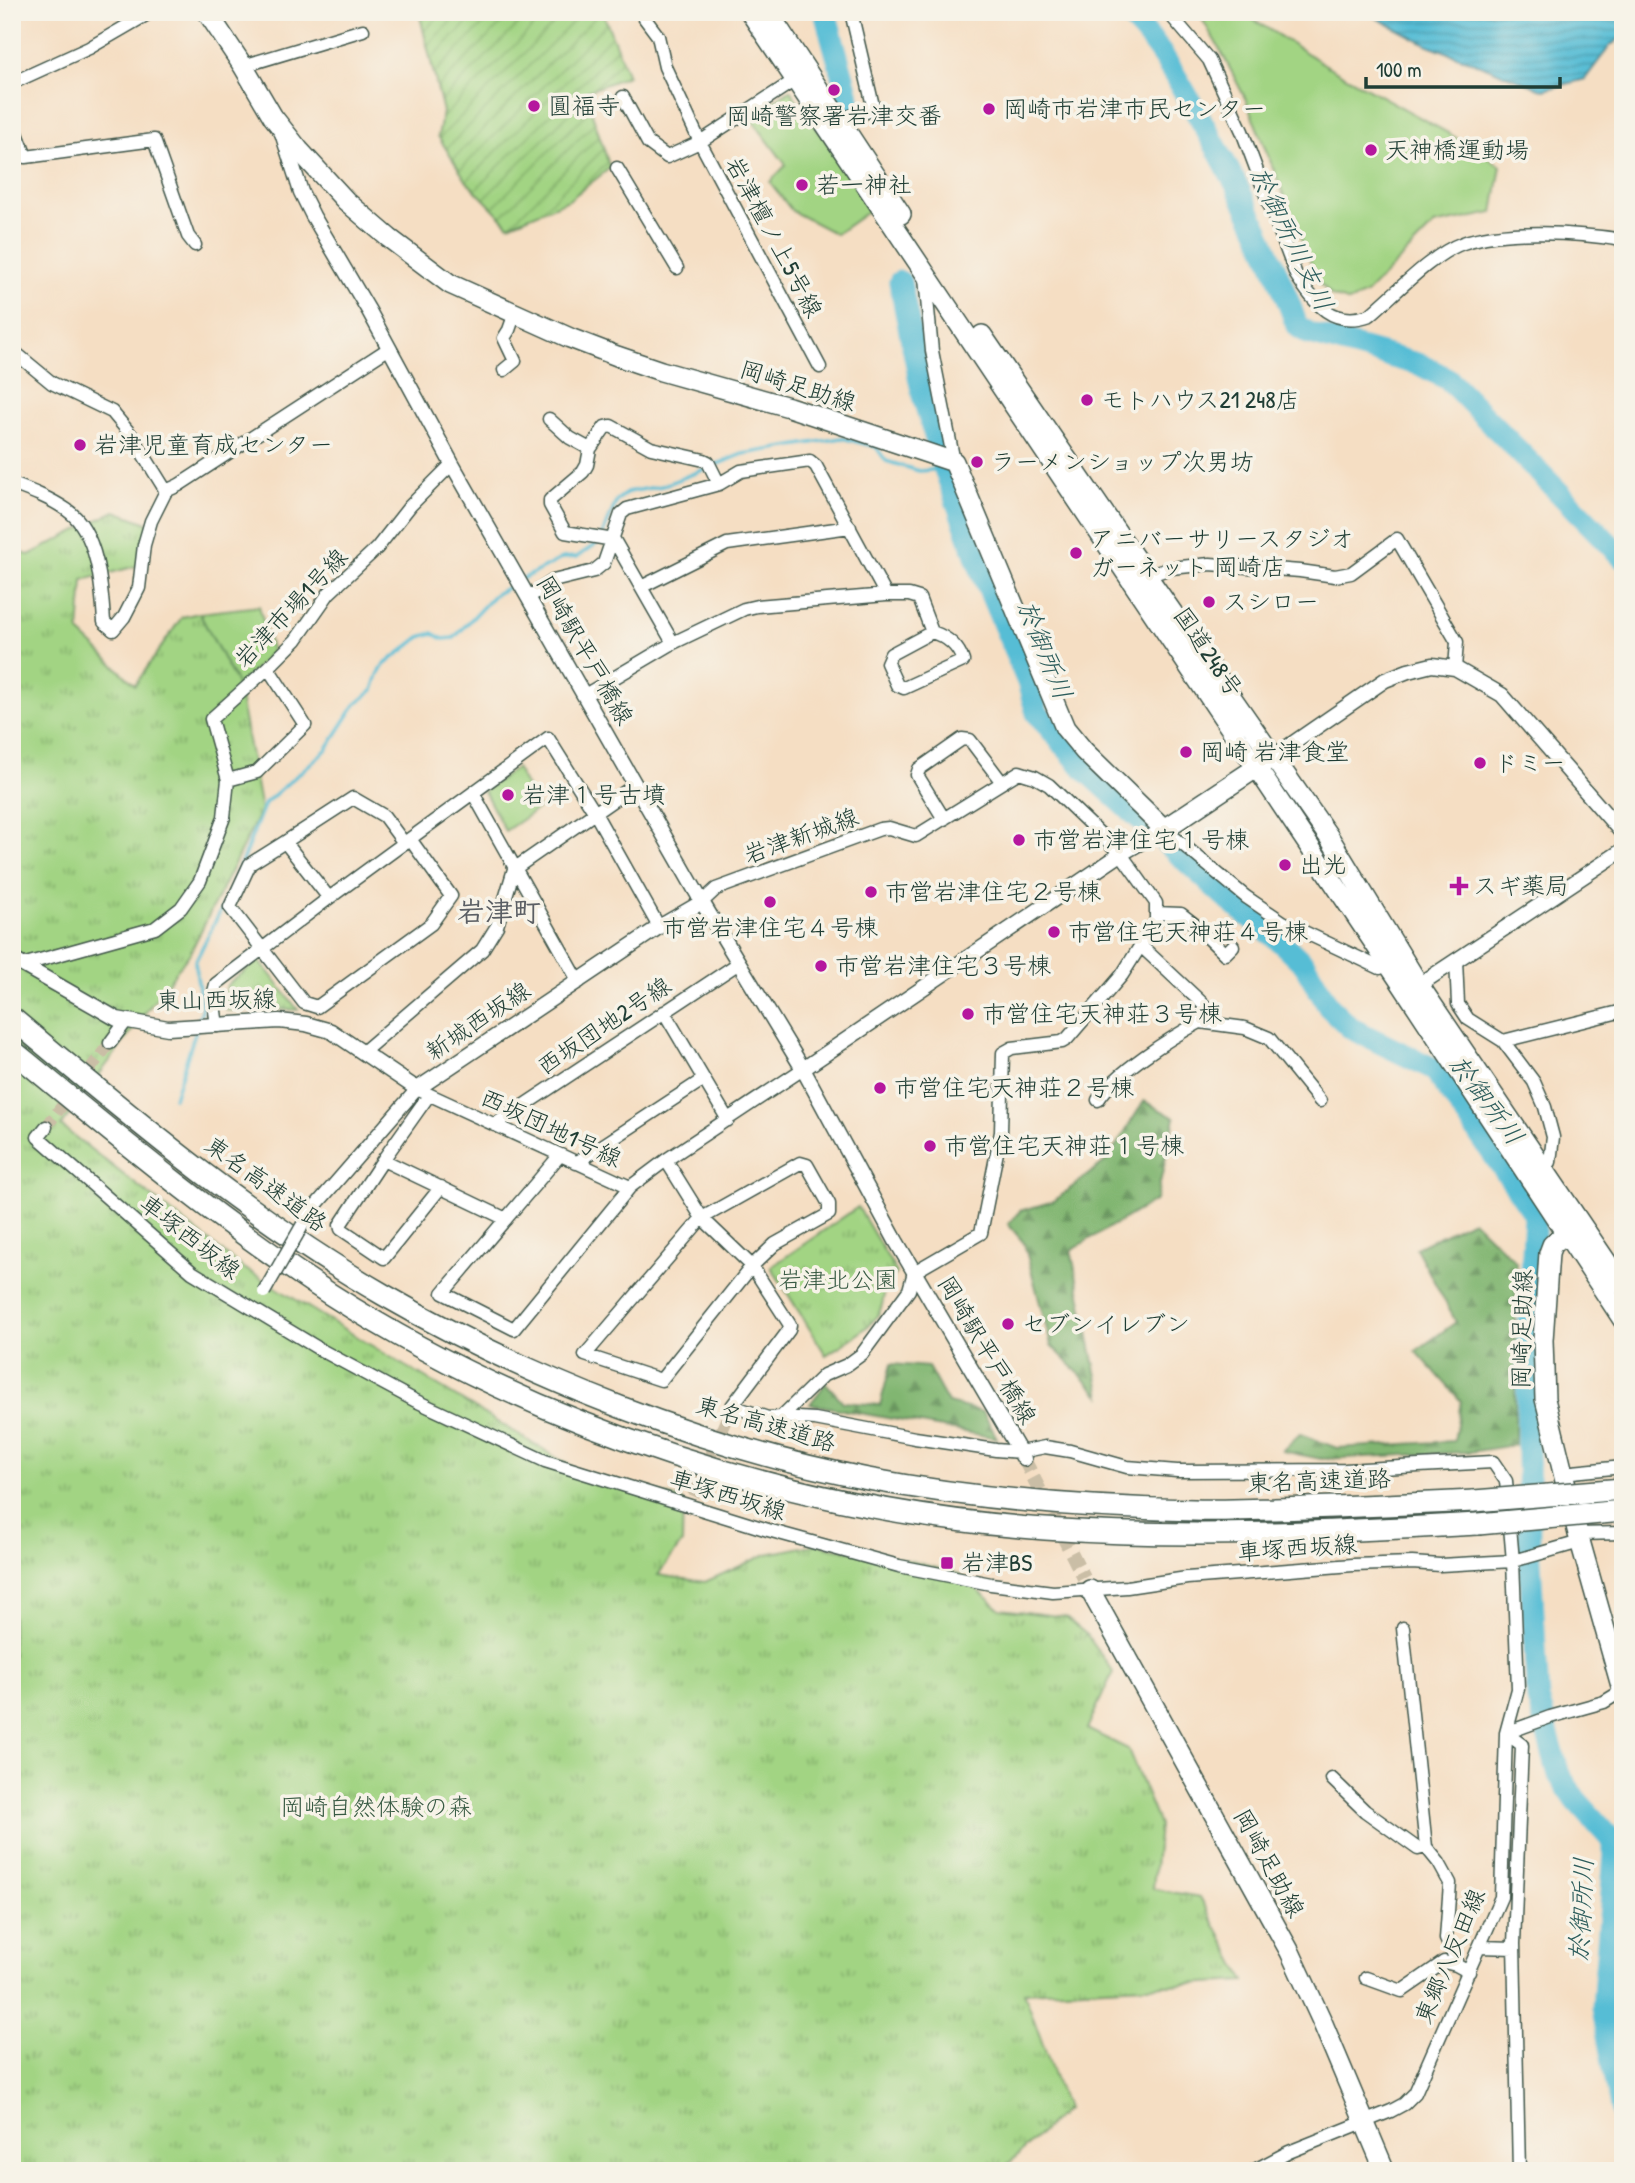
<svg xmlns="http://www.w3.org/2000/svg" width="1635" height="2183" font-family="'Patrick Hand','Klee One',sans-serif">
<defs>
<pattern id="forest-firs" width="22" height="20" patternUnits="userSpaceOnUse" patternTransform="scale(1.75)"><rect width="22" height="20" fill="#81b671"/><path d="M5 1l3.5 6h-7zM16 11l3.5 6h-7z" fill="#69955e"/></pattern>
<pattern id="park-tufts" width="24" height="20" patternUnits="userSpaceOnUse" patternTransform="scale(1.75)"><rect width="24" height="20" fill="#a2d483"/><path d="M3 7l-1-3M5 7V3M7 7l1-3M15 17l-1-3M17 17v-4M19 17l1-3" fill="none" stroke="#83ad6c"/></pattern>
<pattern id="garden-furrows" width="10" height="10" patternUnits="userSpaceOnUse" patternTransform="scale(1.75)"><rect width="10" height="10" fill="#a2d483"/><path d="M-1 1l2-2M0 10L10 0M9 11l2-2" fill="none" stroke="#83ad6c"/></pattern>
<pattern id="water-rules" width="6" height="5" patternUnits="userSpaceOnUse" patternTransform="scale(1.75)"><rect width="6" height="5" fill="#57bdd5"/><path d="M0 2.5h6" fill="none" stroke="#479bae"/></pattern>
</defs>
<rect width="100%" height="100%" fill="#f7f3e8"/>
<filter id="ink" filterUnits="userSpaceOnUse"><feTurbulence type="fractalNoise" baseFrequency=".0143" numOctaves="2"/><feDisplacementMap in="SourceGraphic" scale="14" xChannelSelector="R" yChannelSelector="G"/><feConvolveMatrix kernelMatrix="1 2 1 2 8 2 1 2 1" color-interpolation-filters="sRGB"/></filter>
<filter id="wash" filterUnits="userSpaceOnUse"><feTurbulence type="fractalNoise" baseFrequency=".00686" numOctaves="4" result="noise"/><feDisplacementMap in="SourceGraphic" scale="28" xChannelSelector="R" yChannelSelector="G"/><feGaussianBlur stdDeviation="1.57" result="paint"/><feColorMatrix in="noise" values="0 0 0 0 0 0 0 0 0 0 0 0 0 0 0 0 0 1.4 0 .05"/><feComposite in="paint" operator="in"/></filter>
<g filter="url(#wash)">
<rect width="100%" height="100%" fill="#f5dec3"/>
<path fill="#a2d483" stroke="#60885c" stroke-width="2" d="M1198,12H1241L1334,70L1450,134L1501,166L1493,213L1434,225L1366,294L1349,302L1332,296L1318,281L1245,98L1222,53Z
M790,90L873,208L836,234L792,211L770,182L786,165L750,117Z
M259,606L272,652L238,686L199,613Z
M516,768L539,808L505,831L484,791Z"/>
<path fill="url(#forest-firs)" stroke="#507a52" stroke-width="2" d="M1144,1101L1175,1118L1156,1200L1071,1250L1101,1396L1051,1345L1024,1243L1008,1224L1020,1211L1054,1201L1107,1160Z
M1473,1220L1516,1262L1515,1445L1470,1452L1321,1459L1282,1451L1300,1434L1337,1448L1454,1441L1461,1401L1416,1351L1456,1322L1416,1248Z
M891,1364L928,1367L948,1403L983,1412L997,1438L810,1404L826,1383L843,1402L880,1405Z"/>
<path fill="url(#park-tufts)" stroke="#60885c" stroke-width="2" d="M115,511L150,524L141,565L83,580L79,632L135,685L182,617L199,613L238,686L261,810L190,953L61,1126L242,1267L580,1472L683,1500L682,1543L658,1575L705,1582L767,1554L818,1544L832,1548L892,1556L959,1574L1000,1609L1065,1617L1087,1635L1113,1672L1087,1729L1128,1749L1159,1825L1153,1889L1200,1897L1245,1981L1024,1992L1066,2109L1004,2168L1006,2171H12V550L29,555Z
M259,960L298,1010L268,1009L227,1011L224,997L227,985Z
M858,1207L897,1273C878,1291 888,1295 879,1313C870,1329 841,1345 826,1355L771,1267Z"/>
<path fill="url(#garden-furrows)" stroke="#60885c" stroke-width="2" d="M419,12L603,13L628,76L585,92L610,168L569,200L509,225L467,182L438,136L443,112Z"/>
<path fill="url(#water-rules)" stroke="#3b7d84" stroke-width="2" d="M1365,12H1623V36L1610,46L1585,79L1544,90L1426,44Z"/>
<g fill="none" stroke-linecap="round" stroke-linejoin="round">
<path stroke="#57bdd5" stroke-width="3.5" d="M602,535L617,500L628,492L662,486L743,454L842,438L876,447L886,461L919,471L945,469
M522,579L563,558L577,557L599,542
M198,1022L202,1010L195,962L229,894L265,803L326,750L355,705L373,690L378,675L384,665L420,637L433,633L443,639L454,638L494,595L516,583
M174,1098L196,1030"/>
<path stroke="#57bdd5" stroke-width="23" d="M825,12L850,103
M1124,12C1154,37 1172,70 1191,103C1233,174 1270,248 1297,326L1310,334L1421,365L1448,379L1623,558
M900,282L923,396L945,469L983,575L1028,682L1037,713L1083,767L1230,901L1281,942L1305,965L1329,1007L1352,1029L1434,1069L1535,1214L1528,1357V1444L1529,1545L1538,1699L1559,1775L1576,1800L1611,1839L1615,1853L1603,2008L1623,2118"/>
</g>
</g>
<g filter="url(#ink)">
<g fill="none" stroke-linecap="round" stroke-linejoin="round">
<path stroke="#cabea6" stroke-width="12" stroke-dasharray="12 6" stroke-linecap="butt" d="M46,1127L110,1043
M693,1496L732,1406"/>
<path stroke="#cabea6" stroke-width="14" stroke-dasharray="14 7" stroke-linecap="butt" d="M1024,1459L1084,1578"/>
<g stroke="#3f5549" stroke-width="15">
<path id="minor" d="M640,12L658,36L665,67L700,142L820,367
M1168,12L1209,60L1242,131L1296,275C1315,304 1333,328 1370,315C1396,293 1432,254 1463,243C1505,228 1579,233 1623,240
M243,66L363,30
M12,83L89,48L151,12
M623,97L648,143L667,157L700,142L795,80
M12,120L26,157L154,140L188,236L195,245
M836,126L847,117L874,110L851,12
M617,168L677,268
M925,278L932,351L954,462
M12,350L52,383L112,412L132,436L166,491
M504,370L515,361L504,338L509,330L515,313
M549,419L570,438L590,449
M12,484C31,491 50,498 67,510C98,531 102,588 104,622L113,630L124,617L139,588L144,545L151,521L166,491L179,485L388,349
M614,540L565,532L550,505V500L583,472L587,465L590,449L605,427L611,426L651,448L704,460L708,462L719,484
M614,540L673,643
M1147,576L1171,568L1210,564L1300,571L1335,576L1351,573L1397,539L1457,642L1455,668
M641,587L727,544L850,527
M879,595H909L919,598L932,632C947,637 958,645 963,661L904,688L897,685L887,663L891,654L932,632
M529,597L553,581L594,571L604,563L621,514L627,509L719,484L741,471L810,461L816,466L886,595L757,606L744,609L673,643L585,695
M228,780L257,772L305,725L268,668
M473,793L579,982
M944,819L917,775L919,769L962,739L970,740L1001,781
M1164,829L1246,897L1283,922L1380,968
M285,842L353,798L384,816L404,843
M329,898L285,842L250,864L230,907L304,1003L317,1007L431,924L451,896L410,839
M1156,913L1181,914L1194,924L1225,954L1233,946
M1140,945L1204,1005V1013L1200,1022L1245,1028L1269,1038L1320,1101
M1456,960L1458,1004L1468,1019L1503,1041L1534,1082L1545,1107L1553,1137L1550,1162
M22,965L155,928L181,908L200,881L224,817L228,780L211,719L268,668L296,640L329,593L377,548L410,506L452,464
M664,1012L728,1120
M217,1026L213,996L216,984L329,898L548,738L595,813L659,927
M1503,1041L1623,1011
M110,1043L127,1020
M363,1052L482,950L497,926L514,869L635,785
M429,1095L383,1160L506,1219
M1098,1100C1116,1072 1170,1038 1200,1022
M494,1125L739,963
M46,1127L38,1137L192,1272L321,1350L414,1400L545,1461L768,1530L899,1566L991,1584L1053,1592L1127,1587L1187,1578L1353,1565L1412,1563L1440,1565L1513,1561L1580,1542
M560,1155L443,1293L514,1329L630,1187L666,1160L803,1069
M383,1160L340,1225L341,1229L384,1258L441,1187
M666,1160L702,1218L752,1266L790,1325L789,1330L732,1406L768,1418L781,1417L824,1375L847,1365L862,1354L909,1290L914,1272L981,1233L1001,1132L1003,1053L1012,1048L1062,1042L1067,1039L1122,975L1156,921V903L1121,854L1049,785L1035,777L1019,772L916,836L889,828L880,829L716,889L702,902
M576,1163L704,1079
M800,1163L807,1165L829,1204V1214L775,1244L752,1266L661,1380L585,1355L702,1218Z
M310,1212L417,1089L630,1187
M781,1417L815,1419L915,1438L996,1450L1020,1452L1045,1447L1070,1451L1127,1467L1177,1471L1345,1470L1493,1462L1506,1481L1513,1561L1518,1689L1506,1733L1501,1897L1415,2093L1404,2104L1391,2111L1289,2152L1253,2171
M1562,1473L1623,1467
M1578,1534L1623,1533
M1403,1628L1426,1847L1439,1863L1450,1883L1446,1939L1456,1959V1965L1469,1972
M1506,1733L1522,1745L1514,1944L1519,2171
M1506,1733L1550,1717L1604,1702L1622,1691
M1332,1779L1365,1811L1418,1849L1426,1847
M1480,1947L1514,1948
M1366,1978L1402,1991L1444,1962L1456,1965"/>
</g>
<g stroke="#3f5549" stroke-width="17">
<path id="tertiary" d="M282,133L301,192L313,216L369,311L452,464L702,902L803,1069L896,1241L1024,1459
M1273,757L1385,680L1408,671L1432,665L1455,668L1502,695L1623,834
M12,959L117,1019L168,1028L279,1021L306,1024L331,1031L417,1089L659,927L702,902
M1419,985L1623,850
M803,1069L1121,854L1164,829"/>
</g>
<g stroke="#3f5549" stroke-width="22">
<path id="primary" d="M207,12L243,66L273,117L299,150L346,201L389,238L450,284L570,338L617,356L661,371L789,407L954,462L1065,728L1084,751L1164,829L1271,758
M1577,1223L1552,1245L1549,1253L1543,1340L1545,1399L1578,1534L1623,1693
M1090,1590L1290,1952L1321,2019L1385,2171"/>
</g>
<g stroke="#3f5549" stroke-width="22">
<path id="trunk" d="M750,12L1399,980L1623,1320
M768,12L901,214
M982,335L1147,576L1329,837L1419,985L1623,1286"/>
</g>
<g stroke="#3f5549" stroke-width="24">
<path id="motorway" d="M12,1018C131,1117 250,1218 384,1295C528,1378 705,1448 868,1479C975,1499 1086,1508 1194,1510C1221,1511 1248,1509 1274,1509C1341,1507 1408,1504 1474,1501
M12,1050C115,1135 218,1221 330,1294C539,1428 798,1512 1045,1529C1189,1539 1334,1532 1478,1524"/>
</g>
<use href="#minor" stroke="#fff" stroke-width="12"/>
<use href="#tertiary" stroke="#fff" stroke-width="14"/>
<use href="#primary" stroke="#fff" stroke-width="19"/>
<use href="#trunk" stroke="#fff" stroke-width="19"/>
<use href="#motorway" stroke="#fff" stroke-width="21"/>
<g stroke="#3f5549" stroke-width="15" stroke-linecap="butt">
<path id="minor-bridge" d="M264,1292L310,1212"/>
</g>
<g stroke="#3f5549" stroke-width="24" stroke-linecap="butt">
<path id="motorway-bridge" d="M1474,1501L1623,1489
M1478,1524L1623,1511"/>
</g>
<use href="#minor-bridge" stroke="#fff" stroke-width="12"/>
<use href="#motorway-bridge" stroke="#fff" stroke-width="21"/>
</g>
</g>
<g fill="#b5179e" stroke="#f7f3e8" stroke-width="2.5">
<circle cx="834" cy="90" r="7"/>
<circle cx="534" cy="106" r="7"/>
<circle cx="989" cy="109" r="7"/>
<circle cx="1371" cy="150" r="7"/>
<circle cx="802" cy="185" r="7"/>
<circle cx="1087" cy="400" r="7"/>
<circle cx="80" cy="445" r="7"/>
<circle cx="977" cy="462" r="7"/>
<circle cx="1076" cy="553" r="7"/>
<circle cx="1209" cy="602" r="7"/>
<circle cx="1186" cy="752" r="7"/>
<circle cx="1480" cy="763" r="7"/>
<circle cx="508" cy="795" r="7"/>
<circle cx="1019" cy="840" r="7"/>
<circle cx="1285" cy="865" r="7"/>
<path d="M1455.5 875.5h7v7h7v7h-7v7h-7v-7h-7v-7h7z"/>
<circle cx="871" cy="892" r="7"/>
<circle cx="770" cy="902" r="7"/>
<circle cx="1054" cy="932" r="7"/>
<circle cx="821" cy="966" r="7"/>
<circle cx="968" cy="1014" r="7"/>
<circle cx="880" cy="1088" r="7"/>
<circle cx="930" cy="1146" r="7"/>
<circle cx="1008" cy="1324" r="7"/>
<rect x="940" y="1556" width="14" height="14" rx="3.5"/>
</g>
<g text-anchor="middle" stroke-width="7" stroke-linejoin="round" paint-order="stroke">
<g font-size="24" fill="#1f3d34" stroke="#f7f3e8" text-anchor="start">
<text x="548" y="114">圓福寺</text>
<text x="1003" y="117">岡崎市岩津市民センター</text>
<text x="834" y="124" text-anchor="middle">岡崎警察署岩津交番</text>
<text x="1385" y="158">天神橋運動場</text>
<text x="816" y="193">若一神社</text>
<text x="1101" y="408">モトハウス21 248店</text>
<text x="94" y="453">岩津児童育成センター</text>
<text x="991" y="470">ラーメンショップ次男坊</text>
<text x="1090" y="547">アニバーサリースタジオ<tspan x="1090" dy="28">ガーネット 岡崎店</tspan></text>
<text x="1223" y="610">スシロー</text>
<text x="1200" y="760">岡崎 岩津食堂</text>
<text x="1494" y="771">ドミー</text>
<text x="522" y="803">岩津１号古墳</text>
<text x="1033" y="848">市営岩津住宅１号棟</text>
<text x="1299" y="873">出光</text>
<text x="1473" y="894">スギ薬局</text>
<text x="885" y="900">市営岩津住宅２号棟</text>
<text x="770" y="936" text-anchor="middle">市営岩津住宅４号棟</text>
<text x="1068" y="940">市営住宅天神荘４号棟</text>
<text x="835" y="974">市営岩津住宅３号棟</text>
<text x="982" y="1022">市営住宅天神荘３号棟</text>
<text x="894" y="1096">市営住宅天神荘２号棟</text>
<text x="944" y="1154">市営住宅天神荘１号棟</text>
<text x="1022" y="1332">セブンイレブン</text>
<text x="961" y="1571">岩津BS</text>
</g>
<g font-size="24" fill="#1f3d34" stroke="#f7f3e8">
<text transform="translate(774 237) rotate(62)" y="8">岩津檀ノ上5号線</text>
<text transform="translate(798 386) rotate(17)" y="8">岡崎足助線</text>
<text transform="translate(291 608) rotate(-47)" y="8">岩津市場1号線</text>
<text transform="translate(585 650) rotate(60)" y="8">岡崎駅平戸橋線</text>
<text transform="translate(1208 652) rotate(56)" y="8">国道248号</text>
<text transform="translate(801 836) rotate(-20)" y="8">岩津新城線</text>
<text transform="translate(216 1000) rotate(-1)" y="8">東山西坂線</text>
<text transform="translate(478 1021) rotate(-34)" y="8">新城西坂線</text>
<text transform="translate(604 1026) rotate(-34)" y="8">西坂団地2号線</text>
<text transform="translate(551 1128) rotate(25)" y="8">西坂団地1号線</text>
<text transform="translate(266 1184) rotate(36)" y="8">東名高速道路</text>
<text transform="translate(190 1237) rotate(38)" y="8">車塚西坂線</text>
<text transform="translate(1522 1329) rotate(-89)" y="8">岡崎足助線</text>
<text transform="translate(987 1350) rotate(59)" y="8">岡崎駅平戸橋線</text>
<text transform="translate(766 1424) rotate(16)" y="8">東名高速道路</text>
<text transform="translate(1319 1481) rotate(-2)" y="8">東名高速道路</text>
<text transform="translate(728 1495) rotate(17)" y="8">車塚西坂線</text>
<text transform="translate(1297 1548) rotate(-4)" y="8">車塚西坂線</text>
<text transform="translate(1269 1863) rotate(61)" y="8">岡崎足助線</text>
<text transform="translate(1450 1956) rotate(-67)" y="8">東郷八反田線</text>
</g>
<g font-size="24" fill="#395b44" stroke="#f7f3e8">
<text x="838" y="1288">岩津北公園</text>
<text x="376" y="1815">岡崎自然体験の森</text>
</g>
<g font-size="26" font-style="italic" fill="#2d5d5c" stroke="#f7f3e8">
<text transform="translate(1292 239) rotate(64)" y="9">於御所川支川</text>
<text transform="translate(1045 650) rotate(68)" y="9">於御所川</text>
<text transform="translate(1487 1100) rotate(53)" y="9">於御所川</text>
<text transform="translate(1581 1909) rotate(-87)" y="9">於御所川</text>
</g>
<g font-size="28" font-weight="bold" fill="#5b5f64" stroke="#f7f3e8">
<text x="499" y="921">岩津町</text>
</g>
</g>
<rect width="1635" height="2183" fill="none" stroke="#f7f3e8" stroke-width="42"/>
<path d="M1366 77v10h194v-10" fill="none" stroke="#1f3d34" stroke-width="3.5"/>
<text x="1376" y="77" font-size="21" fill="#1f3d34" stroke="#f7f3e8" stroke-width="5" paint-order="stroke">100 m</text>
</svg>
